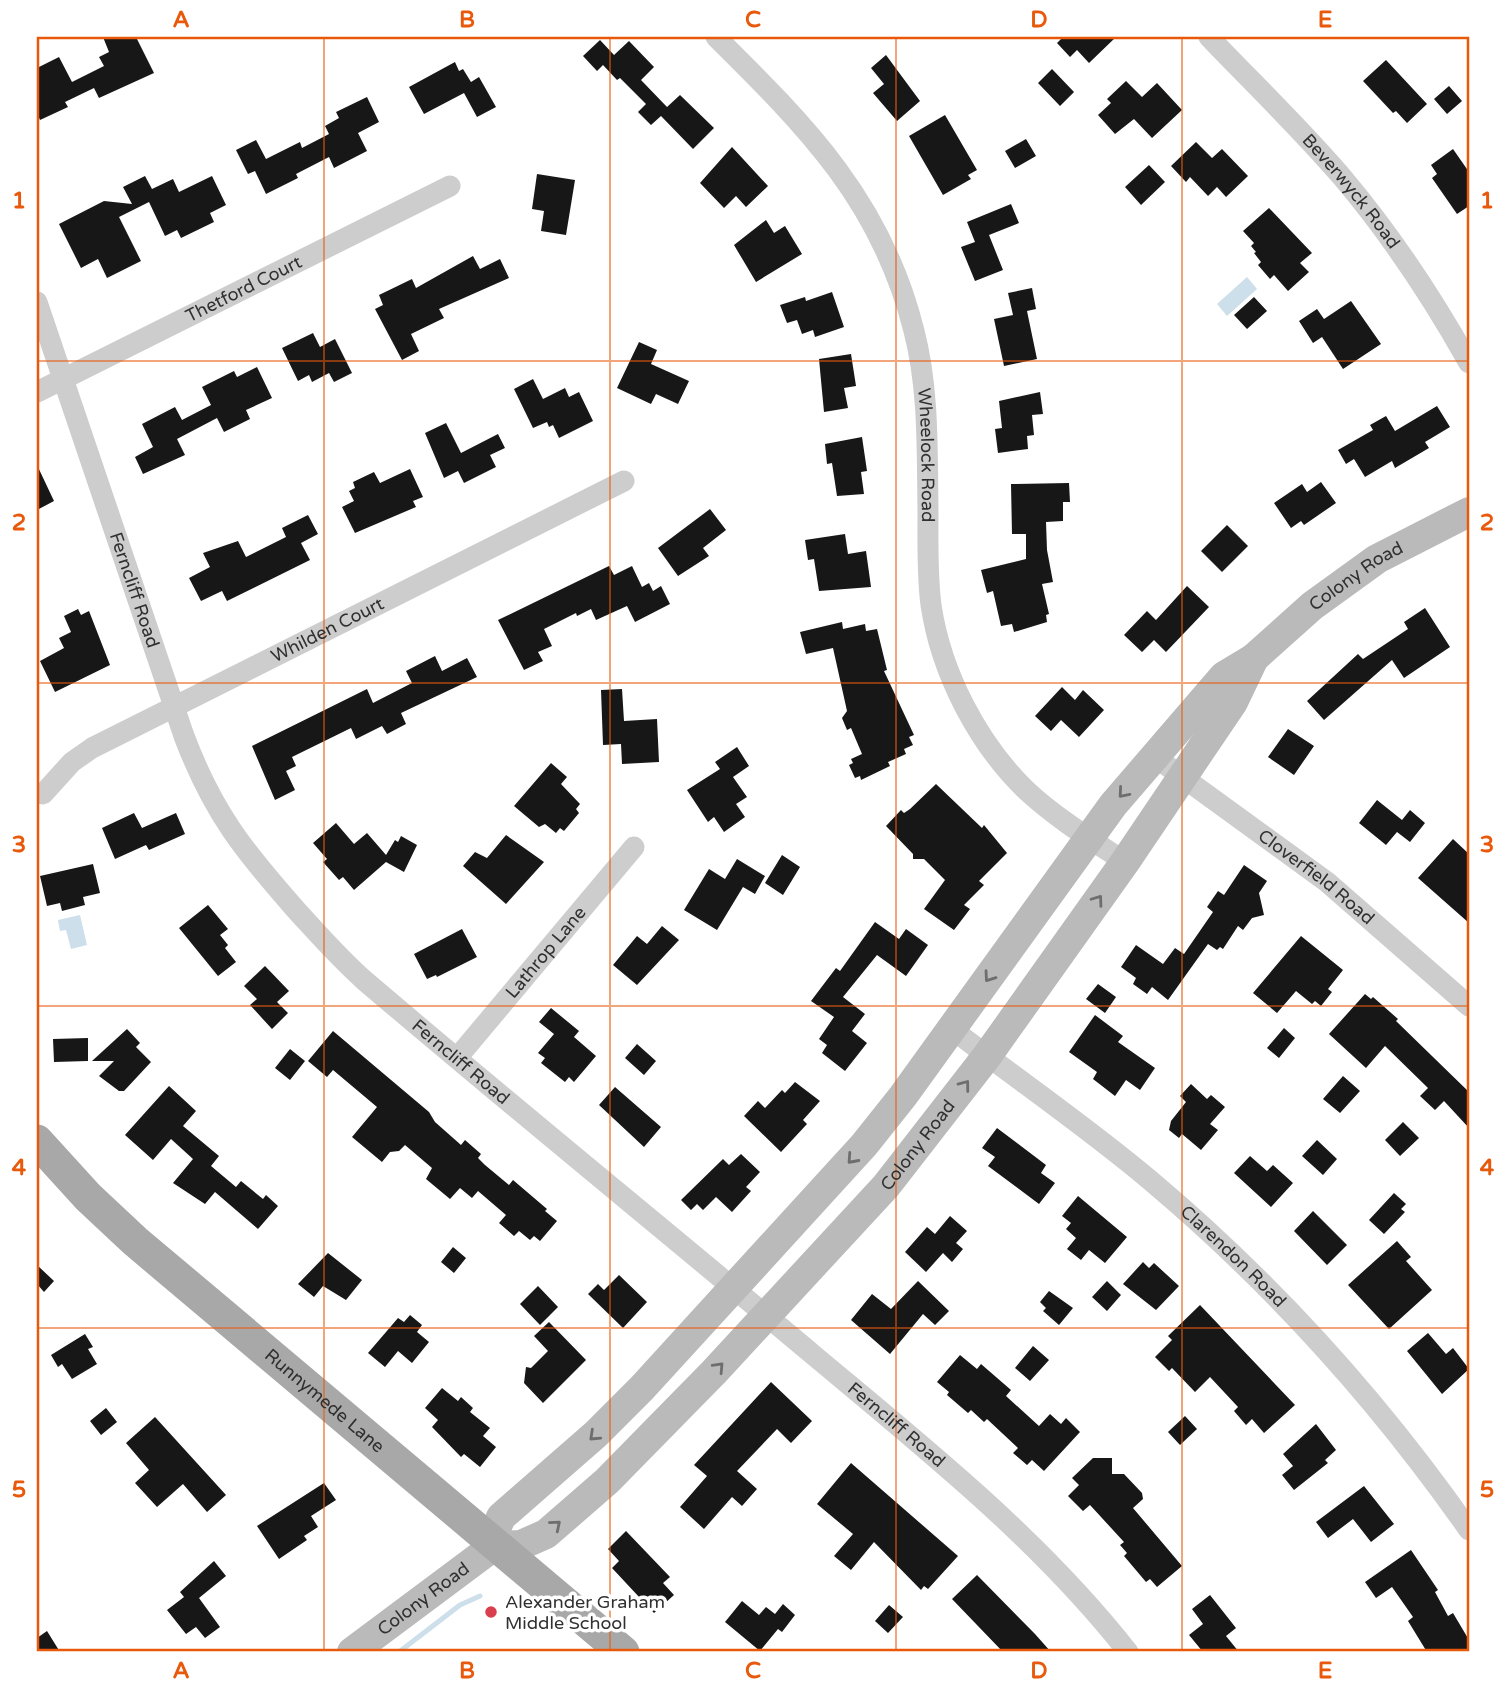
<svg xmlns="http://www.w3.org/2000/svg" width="1506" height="1689" font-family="'Varela Round',sans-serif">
<rect width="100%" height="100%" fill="#fff"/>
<path fill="#ccdfea" d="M1247,277L1257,289L1227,316L1217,304Z
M80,915L87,945L71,949L66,930L60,931L58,920Z"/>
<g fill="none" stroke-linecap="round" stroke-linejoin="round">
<path stroke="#ccdfea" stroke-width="5" d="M399,1652L460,1605L480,1596"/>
</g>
<path fill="#171717" d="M103,37H136L154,73L99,98L94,88L65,102L68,107L40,120L37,113V68L59,57L72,82L104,66L99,57L109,52Z
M1063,37H1116L1089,63L1077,50L1070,57L1057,43Z
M600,40L614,55L629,41L654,67L641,80L667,107L680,95L714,128L693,149L661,116L651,125L638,112L646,104L620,78L617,80L603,65L597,71L583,56Z
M886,55L920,101L897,121L873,93L884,84L871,68Z
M1386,60L1427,104L1407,123L1396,111L1393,113L1363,81Z
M455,62L459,71L463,69L471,82L479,77L496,107L477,117L464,93L424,114L409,87Z
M1052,69L1074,92L1060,106L1038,83Z
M1126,81L1142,97L1157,83L1182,110L1152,138L1134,119L1115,134L1098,115L1111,103L1107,99Z
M1449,86L1462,101L1447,114L1434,99Z
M367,97L379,122L358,133L367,151L334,168L329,157L296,174L298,178L266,194L255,171L248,174L236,150L256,140L266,159L300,142L302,148L329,134L325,126L339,118L336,112Z
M945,115L977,170L968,175L971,179L943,195L909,136Z
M1026,139L1036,156L1015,168L1005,151Z
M1196,142L1212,158L1222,149L1248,176L1226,197L1217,187L1208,196L1190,177L1186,182L1171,166Z
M732,147L768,186L746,207L736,196L724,208L700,183Z
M1453,149L1469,172V206L1457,214L1432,178L1437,174L1431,165Z
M1149,165L1165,182L1141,205L1125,187Z
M537,174L575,180L566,235L541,231L544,211L532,209Z
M145,176L152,189L173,179L179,192L212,176L226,205L210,213L214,222L181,238L177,230L165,236L149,202L119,217L141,261L107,278L98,259L81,268L59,224L104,201L132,204L123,187Z
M1011,204L1019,223L989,235L1003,270L975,281L961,247L975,242L967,222Z
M1269,208L1312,253L1300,263L1309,272L1288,291L1274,275L1270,279L1258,265L1261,262L1254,253L1256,252L1251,246L1254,243L1243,231Z
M766,220L774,233L785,226L802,254L756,282L734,245Z
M473,256L480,269L500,259L509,278L439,309L444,318L411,334L419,351L402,360L375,309L383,305L379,295L412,279L416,288Z
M1032,288L1036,309L1027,311L1037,359L1004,366L994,319L1013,315L1008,293Z
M832,292L844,327L815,337L813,330L802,334L797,320L787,323L780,305L805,297L806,301Z
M1254,297L1267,311L1247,329L1234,315Z
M1351,301L1381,344L1343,369L1322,337L1313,343L1299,321L1317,309L1324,319Z
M313,333L320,347L335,339L352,373L334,382L329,373L312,382L309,375L298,381L282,348Z
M639,342L657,350L651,364L689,381L678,404L656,394L651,404L617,388Z
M851,354L856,386L844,388L848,408L824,412L819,359Z
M257,367L272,398L246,410L250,419L224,432L217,418L177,439L185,455L143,474L135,457L153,447L142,424L175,407L182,420L211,405L202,387L234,371L237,377Z
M533,379L543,399L565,388L569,397L579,392L593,421L559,438L553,425L549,427L547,422L533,428L514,389Z
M1040,392L1043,414L1032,415L1034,435L1027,436L1028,449L998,453L995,429L1002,428L999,401Z
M1437,406L1450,427L1425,442L1429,448L1395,468L1392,461L1365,477L1354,459L1346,464L1338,450L1373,430L1370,425L1386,416L1395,431Z
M446,423L461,453L498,434L505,448L490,455L496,467L464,483L458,471L444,478L425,433Z
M862,437L867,471L861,472L864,494L837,496L832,463L827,464L825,444Z
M37,465L54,501L37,510Z
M410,469L423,497L413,501L416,507L355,533L342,507L354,501L349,491L355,488L353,482L374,472L380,483Z
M1321,482L1336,503L1304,525L1301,521L1291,528L1274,503L1302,484L1307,492Z
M1069,483L1070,502H1063V521L1046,522L1047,550L1053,582L1042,584L1049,614L1046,615L1047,622L1014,632L1012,624L1001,626L993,591L987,593L981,570L1026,559V534H1012L1011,484Z
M710,509L726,530L703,548L709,556L678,576L658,548Z
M308,515L318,534L301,543L310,560L227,601L222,591L201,601L189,578L210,567L203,553L238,541L246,557L286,537L282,528Z
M1227,525L1248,546L1222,572L1201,551Z
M845,534L848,554L866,551L871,587L819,591L814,559L808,560L805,540Z
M609,566L614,575L632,566L642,587L649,583L653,591L661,586L670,604L635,622L627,606L596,620L591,609L577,616L576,613L544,629L552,646L538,652L543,661L524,670L498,620Z
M1187,586L1209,607L1166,652L1154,640L1142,652L1124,635L1147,611L1156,620Z
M1425,608L1450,647L1404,678L1392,660L1324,720L1307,701L1358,654L1363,659L1408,629L1404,622Z
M78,609L81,615L89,611L110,665L55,692L40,661L64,648L59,638L71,632L64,616Z
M842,622L843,629L865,624L866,631L877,629L887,670L884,671L914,735L909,737L913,745L904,749L906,754L888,762L890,766L861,780L860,776L855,778L849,765L853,763L851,759L862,754L851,728L847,730L842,718L847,711L833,648L806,654L800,632Z
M435,656L442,671L467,658L477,677L401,713L406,724L387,734L382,726L356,739L351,728L292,757L296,766L286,771L295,790L275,800L252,746L367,689L373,703L412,683L406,671Z
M1062,687L1075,700L1083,690L1104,710L1079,737L1061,720L1051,731L1035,716Z
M622,689L624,721L657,719L659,762L622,764L621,744L603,745L601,690Z
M1288,729L1314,746L1294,775L1268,757Z
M737,747L749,766L733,777L747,797L736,804L745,817L724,832L714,817L708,822L687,790L720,769L715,762Z
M551,763L567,777L561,784L580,804L576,809L579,813L564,831L560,828L556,833L545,824L539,827L514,806Z
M936,784L982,828L984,825L1007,853L979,881L984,885L964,905L970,909L954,930L924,909L945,880L924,859H913V854L886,826L901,810L904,813L910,809Z
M1377,800L1402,820L1410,810L1425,823L1410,842L1397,832L1386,845L1359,823Z
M134,813L142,828L176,813L185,834L149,850L146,845L115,859L102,828Z
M336,823L354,844L367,833L386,855L395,840L398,842L401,836L417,845L404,872L386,862L354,890L343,877L339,880L323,862L327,859L313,843Z
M506,835L544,862L506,904L463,866L475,852L487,858Z
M1453,839L1469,854V923L1418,878Z
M782,855L800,867L783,895L765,883Z
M737,859L765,876L755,894L743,887L717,930L684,910L709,869L725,879Z
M93,864L100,893L83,897L85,905L62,911L60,903L47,906L40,876Z
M1244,865L1267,881L1259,893L1264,915L1252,918L1243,930L1238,926L1223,949L1220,947L1217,950L1208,944L1168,1000L1152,987L1147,994L1133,984L1136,978L1121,967L1136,945L1163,964L1175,948L1184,954L1213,912L1207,907L1218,891L1224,895Z
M208,905L228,929L220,935L228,945L225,948L236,962L218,976L179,928Z
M875,922L899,939L906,929L928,945L906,976L877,955L843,997L865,1014L852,1031L867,1043L845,1071L822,1053L827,1045L819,1039L834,1017L811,1001L836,968L840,971Z
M662,926L679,940L637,985L613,965L637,936L647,944Z
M462,929L477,957L437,977L436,975L427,979L414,954Z
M1301,936L1343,970L1328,989L1332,992L1321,1006L1315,1001L1312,1004L1296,991L1277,1013L1253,993Z
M265,966L289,991L277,1002L288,1013L272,1029L250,1005L257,999L244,986Z
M1098,984L1116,997L1105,1013L1086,999Z
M1365,994L1371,999L1373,997L1398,1019L1396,1021L1469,1092V1128L1444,1101L1435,1110L1420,1096L1428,1088L1385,1046L1366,1068L1329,1034Z
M551,1008L579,1031L574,1037L596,1056L574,1082L569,1077L565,1082L541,1063L545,1058L538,1053L554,1034L539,1022Z
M1095,1015L1123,1036L1118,1042L1155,1068L1140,1090L1126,1080L1115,1096L1093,1079L1097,1072L1069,1052Z
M1284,1028L1295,1038L1279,1058L1267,1048Z
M127,1029L140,1043L136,1047L151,1062L124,1091H119L99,1076L114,1061H92Z
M333,1031L429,1112L435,1122L461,1145L465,1140L481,1154L478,1158L485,1165L509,1185L513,1180L547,1209L545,1211L557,1221L540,1241L534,1236L530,1240L519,1231L514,1236L499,1223L506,1215L478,1191L472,1198L460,1188L450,1199L426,1179L432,1168L405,1145L399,1151L390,1152L382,1162L352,1137L377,1107L333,1070L327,1077L308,1061Z
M88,1038V1061L54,1062L53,1039Z
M637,1044L656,1061L644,1075L625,1058Z
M290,1049L305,1061L290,1080L275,1068Z
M1343,1076L1360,1091L1340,1113L1323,1099Z
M795,1082L820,1101L803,1120L807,1124L781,1152L744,1116L758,1101L765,1108L782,1090L785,1093Z
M1191,1084L1207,1099L1211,1095L1225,1107L1210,1124L1218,1130L1201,1150L1182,1134L1179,1138L1169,1130L1171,1121L1186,1102L1180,1096Z
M169,1086L196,1111L183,1126L219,1156L211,1166L236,1187L241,1181L263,1199L266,1195L278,1206L258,1229L215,1192L205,1204L173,1183L193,1159L171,1139L153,1160L125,1135Z
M615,1087L661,1127L644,1147L599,1105Z
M1403,1122L1419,1138L1400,1156L1385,1140Z
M997,1128L1046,1165L1041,1173L1055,1183L1039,1204L988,1166L995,1157L982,1148Z
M1317,1140L1337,1159L1323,1175L1302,1156Z
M741,1154L760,1172L746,1187L751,1191L732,1212L716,1197L703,1210L697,1204L691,1210L681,1200L723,1159L729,1165Z
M1250,1156L1267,1171L1273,1165L1293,1183L1271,1207L1234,1173Z
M1394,1193L1406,1204L1401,1209L1405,1212L1384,1234L1369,1220Z
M1078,1196L1127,1237L1105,1263L1089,1250L1081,1260L1067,1249L1076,1238L1066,1229L1071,1223L1062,1216Z
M1313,1211L1347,1245L1327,1265L1294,1231Z
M950,1216L967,1231L956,1243L963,1249L952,1262L943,1253L926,1272L905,1252L927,1227L935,1234Z
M1397,1241L1411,1257L1406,1261L1432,1290L1389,1329L1348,1285Z
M453,1247L466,1258L454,1273L441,1262Z
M328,1253L362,1280L346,1300L323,1286L314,1297L298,1284Z
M1143,1262L1149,1268L1154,1263L1179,1286L1156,1310L1123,1284Z
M37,1265L54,1281L44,1292L37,1284Z
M619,1275L647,1302L623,1328L588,1294L598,1284L604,1290Z
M918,1281L949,1311L935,1325L923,1314L890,1354L851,1320L872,1294L891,1309Z
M1107,1281L1121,1295L1107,1311L1092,1297Z
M538,1286L558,1307L540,1325L520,1304Z
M1049,1291L1073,1308L1059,1325L1043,1311L1046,1308L1040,1302Z
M1200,1305L1295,1405L1264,1433L1252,1419L1246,1425L1234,1411L1238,1407L1210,1377L1195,1392L1172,1368L1169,1371L1155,1357L1172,1340L1168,1336Z
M410,1315L422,1325L417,1332L429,1342L412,1363L398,1351L385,1367L368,1353L398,1318L404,1322Z
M549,1322L586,1360L543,1403L524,1383L526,1367L531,1368L548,1351L534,1336Z
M1428,1333L1446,1354L1453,1348L1469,1369L1442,1394L1407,1351Z
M85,1334L93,1347L88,1349L97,1364L72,1379L62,1364L58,1367L51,1355Z
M1033,1346L1049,1360L1030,1381L1015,1368Z
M960,1355L977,1369L981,1364L1011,1390L1006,1396L1039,1426L1050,1414L1061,1424L1066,1418L1080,1432L1044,1471L1032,1460L1027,1465L1013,1453L1018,1448L987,1419L984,1422L971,1410L968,1413L947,1395L949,1392L937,1382Z
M771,1382L812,1421L791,1443L777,1429L737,1471L757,1489L742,1506L732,1497L704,1529L680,1507L707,1476L694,1465Z
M442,1388L458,1401L461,1397L473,1408L470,1412L490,1428L483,1436L496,1447L480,1467L464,1454L461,1457L432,1427L438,1420L425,1408Z
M106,1408L117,1422L101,1435L90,1421Z
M1185,1416L1197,1429L1180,1445L1168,1432Z
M155,1417L226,1495L207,1512L183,1484L157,1507L135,1483L149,1470L126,1443Z
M1316,1424L1336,1450L1325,1460L1328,1463L1294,1490L1282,1475L1293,1466L1283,1454Z
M1093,1458H1112V1474H1124L1142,1493L1143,1499L1133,1508L1182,1566L1157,1587L1150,1579L1146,1582L1124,1556L1127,1553L1120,1545L1124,1542L1090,1505L1083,1511L1068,1496L1079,1485L1072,1478Z
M851,1463L958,1556L928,1589L924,1586L921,1590L874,1542L851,1570L834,1556L853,1534L817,1504Z
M324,1483L336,1500L311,1516L318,1527L304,1536L307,1540L279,1559L257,1526Z
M1364,1486L1394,1524L1371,1542L1353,1519L1328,1538L1316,1522Z
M626,1531L670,1577L663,1583L674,1595L654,1613L612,1568L619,1561L608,1549Z
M1411,1550L1438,1590L1435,1592L1448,1616L1453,1613L1469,1640V1652H1427L1408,1621L1413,1617L1392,1587L1376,1598L1365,1582Z
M214,1561L226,1576L199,1598L220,1627L205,1638L196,1627L186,1634L167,1610L184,1597L180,1592Z
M977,1575L1035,1634L1051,1652H1003L952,1599Z
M1210,1595L1236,1628L1226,1636L1239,1652H1203L1189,1635L1203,1624L1192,1609Z
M742,1601L759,1615L766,1607L775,1614L783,1604L795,1615L782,1632L778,1629L760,1651L725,1622Z
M889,1605L903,1617L888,1633L875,1621Z
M47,1631L60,1652H37V1638Z"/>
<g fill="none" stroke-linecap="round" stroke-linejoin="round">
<g stroke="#cdcdcd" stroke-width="21">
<path id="s1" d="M716,37C807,127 882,202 914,331C929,389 927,450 928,510C928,542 927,574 931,605C941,673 978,744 1027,791C1056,818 1092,840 1125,862"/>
<path id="s2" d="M1209,37C1253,83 1300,128 1342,177C1391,235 1432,297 1469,363"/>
<path id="s3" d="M37,302L184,736C213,813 244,851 297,911C319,935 340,959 365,981C514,1108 667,1232 817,1358C927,1450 1039,1539 1128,1652"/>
<path id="s4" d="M37,392L450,186"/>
<path id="s5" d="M1155,757L1327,882L1469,1006"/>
<path id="s6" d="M43,794L72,762L92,748L624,481"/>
<path id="s7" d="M952,1029C1018,1080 1087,1127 1151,1181C1272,1283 1378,1400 1469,1530"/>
<path id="s8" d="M457,1058L634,847"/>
</g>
<g stroke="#bababa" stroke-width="30">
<path id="s9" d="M494,1546L493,1536L501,1517L596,1434L642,1388L864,1145L903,1096L1113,805L1224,676L1254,658L1312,606L1377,559L1469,512"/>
<path id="s10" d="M352,1652L494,1546L521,1545L546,1534L607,1481L714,1372L886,1186L987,1056L1125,862L1233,702L1254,658"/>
</g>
<path stroke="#a8a8a8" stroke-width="33" id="s11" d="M37,1141L88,1197L135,1241L623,1652"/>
</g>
<defs><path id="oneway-chevron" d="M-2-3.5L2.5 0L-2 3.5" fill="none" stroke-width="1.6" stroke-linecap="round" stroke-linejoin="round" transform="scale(1.75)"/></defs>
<g stroke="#6e6e6e">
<use href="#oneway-chevron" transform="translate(1123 793) rotate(131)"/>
<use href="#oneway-chevron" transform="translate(1098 900) rotate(-54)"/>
<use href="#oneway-chevron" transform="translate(989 977) rotate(125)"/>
<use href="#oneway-chevron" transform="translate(965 1085) rotate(-53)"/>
<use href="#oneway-chevron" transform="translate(852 1159) rotate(132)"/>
<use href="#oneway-chevron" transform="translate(719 1367) rotate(-47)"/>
<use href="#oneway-chevron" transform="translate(594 1436) rotate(137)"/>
<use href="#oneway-chevron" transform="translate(556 1525) rotate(-40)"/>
</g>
<path fill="none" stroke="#e8590c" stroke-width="2" stroke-opacity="0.55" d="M324,37V1652M610,37V1652M896,37V1652M1182,37V1652M37,361H1469M37,683H1469M37,1006H1469M37,1328H1469"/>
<circle fill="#d93f4e" stroke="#fff" stroke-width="2.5" cx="491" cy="1612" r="7"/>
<g text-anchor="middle" stroke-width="7" stroke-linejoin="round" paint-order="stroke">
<g font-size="18" fill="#303030" stroke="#fff">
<text dy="6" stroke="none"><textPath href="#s2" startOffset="210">Beverwyck Road</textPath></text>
<text dy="6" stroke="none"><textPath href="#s4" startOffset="231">Thetford Court</textPath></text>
<text dy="6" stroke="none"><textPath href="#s1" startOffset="485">Wheelock Road</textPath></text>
<text dy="6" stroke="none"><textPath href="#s9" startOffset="1309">Colony Road</textPath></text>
<text dy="6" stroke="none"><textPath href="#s3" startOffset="304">Ferncliff Road</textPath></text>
<text dy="6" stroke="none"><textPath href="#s6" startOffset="331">Whilden Court</textPath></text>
<text dy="6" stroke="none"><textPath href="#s5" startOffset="201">Cloverfield Road</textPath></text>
<text dy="6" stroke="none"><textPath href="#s8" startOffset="138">Lathrop Lane</textPath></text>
<text dy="6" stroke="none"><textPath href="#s3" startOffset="891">Ferncliff Road</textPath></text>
<text dy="6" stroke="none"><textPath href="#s10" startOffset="770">Colony Road</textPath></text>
<text dy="6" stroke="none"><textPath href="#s7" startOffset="362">Clarendon Road</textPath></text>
<text dy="6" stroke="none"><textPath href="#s11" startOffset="388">Runnymede Lane</textPath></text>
<text dy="6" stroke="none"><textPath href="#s3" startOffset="1458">Ferncliff Road</textPath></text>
<text dy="6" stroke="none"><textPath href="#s10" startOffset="89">Colony Road</textPath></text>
</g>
<g font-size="18" fill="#303030" stroke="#fff" text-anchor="start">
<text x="505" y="1608">Alexander Graham<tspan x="505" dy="21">Middle School</tspan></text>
</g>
</g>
<rect width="1506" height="1689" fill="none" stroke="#ffffff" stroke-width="77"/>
<rect x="38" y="38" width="1430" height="1612" fill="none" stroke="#e8590c" stroke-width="2.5"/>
<g font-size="23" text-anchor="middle" font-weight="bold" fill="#e8590c">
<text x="181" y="27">A</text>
<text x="467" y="27">B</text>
<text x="753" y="27">C</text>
<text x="1039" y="27">D</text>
<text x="1325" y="27">E</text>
<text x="19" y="208">1</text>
<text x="1487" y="208">1</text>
<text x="19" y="530">2</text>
<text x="1487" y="530">2</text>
<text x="19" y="852">3</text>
<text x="1487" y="852">3</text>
<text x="19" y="1175">4</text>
<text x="1487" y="1175">4</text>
<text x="19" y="1497">5</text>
<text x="1487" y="1497">5</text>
<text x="181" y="1678">A</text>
<text x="467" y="1678">B</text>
<text x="753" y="1678">C</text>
<text x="1039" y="1678">D</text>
<text x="1325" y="1678">E</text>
</g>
</svg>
